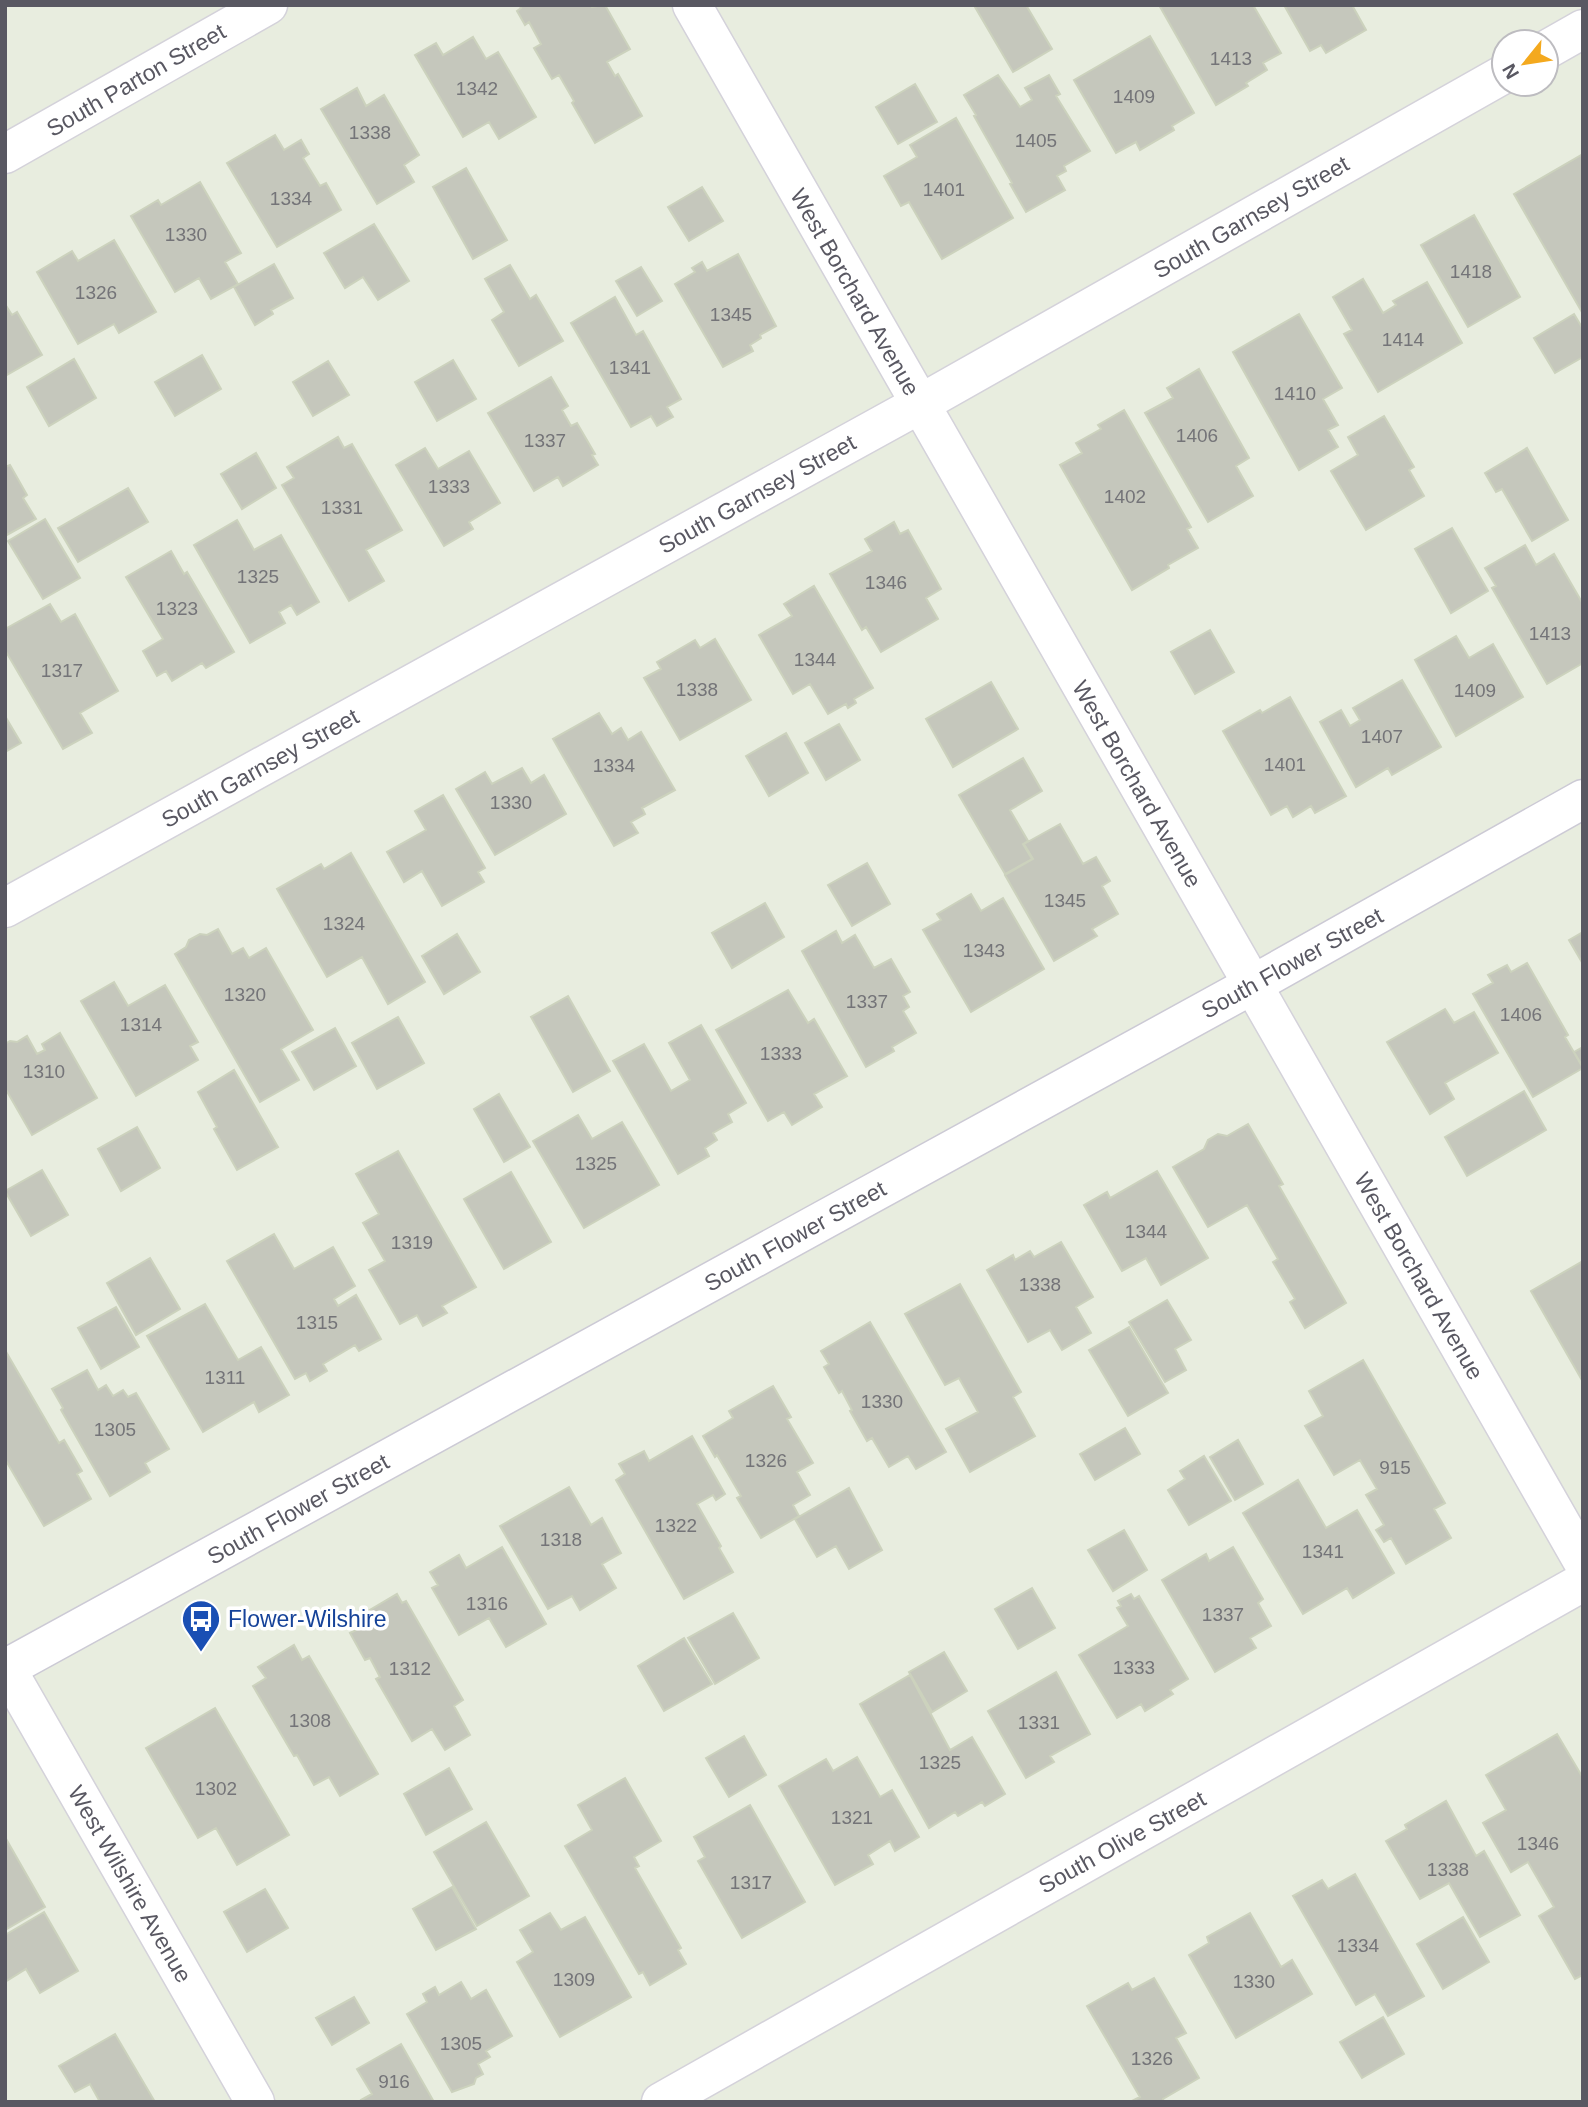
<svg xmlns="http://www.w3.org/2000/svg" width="1588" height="2107" font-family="Arial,sans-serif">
<rect width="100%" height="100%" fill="#e8eddf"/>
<path fill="#c5c7bc" stroke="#ccd2bd" stroke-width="2" d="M519,5H591L592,7L605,5L630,49L607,62L615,76L618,74L642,116L595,143L572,103L574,101L559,75L552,79L534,48L541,44L529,22L525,25L517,11L521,8Z
M978,5H1026L1052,49L1013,72L975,7Z
M1159,5H1253L1281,53L1263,63L1267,70L1246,83L1248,86L1216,105Z
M1284,5H1352L1366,30L1326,53L1321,45L1310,51Z
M1150,36L1194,113L1172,126L1174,130L1140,150L1136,142L1116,153L1074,80Z
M473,37L486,59L498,52L536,117L499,139L489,122L463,137L415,55L436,43L443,55Z
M998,75L1020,107L1032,100L1025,88L1049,75L1060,94L1056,96L1090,151L1064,166L1066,171L1057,176L1065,190L1026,212L1010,184L1012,183L974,116L976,115L964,95Z
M915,84L937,122L898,144L876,107Z
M357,88L366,106L384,95L419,155L404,165L414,182L377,204L321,109Z
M956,118L1013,218L942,259L909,202L901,206L884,176L917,157L910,145Z
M275,135L284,150L301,140L309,154L303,158L320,186L326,183L341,210L277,247L227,163Z
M1583,154V314L1514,194Z
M466,168L507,240L473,259L433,187Z
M200,182L241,253L225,262L238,284L211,299L199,278L175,292L131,216L158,200L161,205Z
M702,187L723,221L689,241L668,207Z
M1474,215L1520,297L1468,327L1421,245Z
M374,224L409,281L378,300L363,277L345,288L324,253Z
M114,240L156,312L119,333L114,324L78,344L37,272L72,251L78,261Z
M738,254L776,326L760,335L761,338L750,345L753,351L723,367L675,284L695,272L692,268L702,262L707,271Z
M274,264L293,298L271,310L273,314L255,325L234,287Z
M510,265L530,299L536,295L563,341L519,366L492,320L504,312L485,279Z
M641,267L662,301L637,316L616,281Z
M1363,279L1383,313L1396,305L1393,301L1427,282L1462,343L1378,392L1344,334L1352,330L1333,297Z
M615,297L636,335L643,331L681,399L667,407L673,417L657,426L651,416L631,427L571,323Z
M5,304L12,315L17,312L42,355L5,376Z
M1299,314L1342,388L1323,399L1338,425L1328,430L1338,447L1299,470L1233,352Z
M1574,314L1583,329V357L1555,373L1534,338Z
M202,355L221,389L175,416L155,382Z
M74,359L96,398L49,426L27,387Z
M453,360L476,399L437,421L415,382Z
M328,361L349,395L313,416L293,382Z
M1199,369L1249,458L1236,466L1253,496L1208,522L1145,413L1173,398L1167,388Z
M551,377L568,406L562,410L571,426L577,423L595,454L592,455L598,465L563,486L558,477L534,491L488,413Z
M1124,410L1191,527L1187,529L1198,548L1168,565L1169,568L1132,590L1060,465L1082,453L1076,443L1101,429L1098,425Z
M1384,416L1414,467L1409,470L1424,496L1366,530L1331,471L1358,455L1348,437Z
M338,437L344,448L352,444L402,530L366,550L384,581L349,601L282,485L294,478L287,467Z
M425,448L438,469L469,451L500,503L469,522L473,529L444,546L396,465Z
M1527,448L1568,520L1532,541L1502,489L1496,492L1485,473Z
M256,453L276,488L242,509L221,474Z
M10,465L27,495L23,498L36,519L5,536V467Z
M128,488L148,522L78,562L58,528Z
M45,519L80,578L43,599L8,541Z
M237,520L254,550L281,535L319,602L297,615L291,605L279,612L285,623L250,643L194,545Z
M894,522L900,534L908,530L941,589L926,598L938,619L881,652L866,627L862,630L830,574L872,551L865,539Z
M1452,528L1488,591L1451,613L1415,549Z
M1525,545L1536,565L1554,554L1583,604V663L1547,684L1492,588L1496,586L1485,568Z
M171,551L184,574L187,572L234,652L206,668L202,663L172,681L166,671L157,676L143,651L163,639L126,577Z
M814,586L873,688L854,699L856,703L848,708L846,704L828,714L810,684L793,694L759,635L792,616L784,604Z
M50,604L61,622L75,614L118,691L80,713L92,733L63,749L5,650V629Z
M1210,630L1234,672L1195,694L1171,652Z
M1456,636L1469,658L1493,644L1523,697L1456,736L1415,660Z
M715,639L751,700L680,740L644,678L661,669L657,662L695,640L700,648Z
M1402,680L1441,747L1392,775L1388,768L1356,787L1320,722L1341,710L1350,726L1360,720L1353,708Z
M991,682L1018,729L953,767L926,719Z
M1290,697L1346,796L1315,813L1311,806L1293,817L1287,806L1271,815L1223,731L1260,710L1262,713Z
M599,713L612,734L621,728L628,740L641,732L675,790L642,808L645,814L631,822L638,833L614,846L553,739Z
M5,716L21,743L5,752Z
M839,724L860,760L826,780L805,743Z
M786,733L808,773L769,796L746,756Z
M1023,758L1042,791L1010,810L1028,841L1023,844L1032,859L1005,874L959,795Z
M522,768L531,783L544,775L566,814L495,855L456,789L485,772L492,784Z
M443,795L485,868L478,872L484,882L442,906L422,871L404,882L387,852L426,830L415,811Z
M1060,824L1083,864L1096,857L1110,881L1102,886L1118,914L1092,929L1097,936L1054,961L1005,875L1033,859L1024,844Z
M351,853L425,982L388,1004L362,957L327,977L277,889L321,864L324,869Z
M867,863L890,904L852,926L828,885Z
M971,894L981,911L1003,898L1044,969L971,1012L923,930L941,920L937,914Z
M765,903L784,937L732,968L712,933Z
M218,929L232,954L243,948L249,958L266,948L313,1030L281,1049L299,1080L260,1102L175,954L186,947L189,940L200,934L207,935Z
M836,931L842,943L855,935L874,968L891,959L910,992L903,996L909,1007L903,1011L916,1033L892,1047L894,1051L866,1067L802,951Z
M1583,932V964L1569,940Z
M457,934L480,972L444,994L422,956Z
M1527,963L1568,1035L1565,1037L1583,1068L1533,1097L1473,994L1493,983L1488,975L1507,965L1511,972Z
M114,982L128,1006L165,985L198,1042L190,1046L198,1060L136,1096L81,1001Z
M788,990L808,1023L814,1019L847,1076L814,1094L822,1107L792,1125L784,1112L768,1121L716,1030Z
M568,996L610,1071L573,1092L531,1017Z
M1445,1009L1454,1023L1474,1012L1498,1053L1445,1083L1454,1099L1430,1114L1387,1042Z
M398,1017L424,1063L377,1089L352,1043Z
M701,1025L746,1103L728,1114L732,1122L713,1133L717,1140L705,1148L709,1156L678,1174L613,1061L644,1044L671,1091L690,1080L669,1043Z
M335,1028L356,1066L314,1090L292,1052Z
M60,1033L97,1098L32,1135L5,1088V1044L10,1041L17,1042L27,1036L37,1054L45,1050L42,1044Z
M1583,1047V1067L1574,1052Z
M234,1070L278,1147L237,1170L214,1129L217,1127L198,1092Z
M1524,1091L1546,1130L1467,1176L1445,1137Z
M499,1094L530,1147L504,1162L474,1109Z
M578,1115L592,1139L622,1122L659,1185L584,1228L533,1141Z
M1248,1124L1283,1184L1279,1186L1346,1303L1305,1328L1290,1302L1295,1299L1273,1262L1278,1259L1247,1205L1208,1227L1173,1167L1204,1149L1208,1140L1218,1134L1227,1136Z
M137,1127L160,1168L121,1191L98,1149Z
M398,1151L476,1287L442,1306L447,1313L423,1326L417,1315L400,1324L369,1270L385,1261L363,1223L379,1214L356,1174Z
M42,1170L68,1215L31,1236L5,1191Z
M1157,1171L1208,1258L1161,1285L1146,1258L1122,1271L1084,1205L1107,1192L1110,1198Z
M511,1172L551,1242L504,1269L464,1199Z
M274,1234L294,1269L333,1247L355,1286L334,1299L338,1306L356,1295L381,1339L359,1351L355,1345L323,1364L327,1371L310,1381L306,1373L295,1379L227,1261Z
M1061,1242L1093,1297L1076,1307L1091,1333L1062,1350L1050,1330L1028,1342L987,1270L1013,1255L1015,1260L1030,1251L1034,1257Z
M150,1258L180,1309L136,1335L107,1283Z
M1583,1261V1382L1531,1291Z
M960,1284L1021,1392L1013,1397L1035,1436L970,1472L946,1429L978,1412L959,1378L945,1385L905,1314Z
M1167,1300L1191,1340L1175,1349L1186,1370L1165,1382L1129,1322Z
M205,1304L238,1360L261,1347L289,1395L259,1412L254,1402L203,1432L147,1336Z
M116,1307L139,1347L101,1369L78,1328Z
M870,1322L946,1452L916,1469L908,1456L889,1467L872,1438L867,1441L850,1411L852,1410L842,1391L839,1393L824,1367L829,1364L821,1351Z
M1129,1327L1168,1393L1128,1416L1089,1350Z
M5,1350L59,1443L64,1440L82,1471L77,1474L91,1499L44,1526L5,1459Z
M1363,1360L1445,1503L1434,1509L1451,1538L1406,1564L1391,1538L1384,1542L1376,1530L1384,1525L1366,1495L1377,1489L1360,1460L1334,1475L1305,1426L1323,1416L1309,1391Z
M87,1370L98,1390L106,1385L113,1396L123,1390L128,1397L136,1393L169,1449L145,1463L150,1472L110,1496L61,1410L63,1408L52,1389Z
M773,1386L791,1417L787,1419L813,1463L797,1472L810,1495L793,1505L799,1516L761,1538L737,1498L741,1496L717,1455L715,1457L703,1436L733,1418L729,1411Z
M1125,1428L1140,1454L1095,1480L1080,1454Z
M692,1436L725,1494L716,1500L713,1495L697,1504L721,1546L719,1548L733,1572L684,1599L616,1480L625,1474L619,1464L644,1451L649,1461Z
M1238,1440L1263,1484L1235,1500L1210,1457Z
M1204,1456L1231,1501L1189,1525L1168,1490L1185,1479L1180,1471Z
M1298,1480L1326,1528L1357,1510L1394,1573L1353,1598L1347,1588L1303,1614L1243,1513Z
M569,1487L591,1525L602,1518L621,1553L602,1564L616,1588L580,1610L572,1596L548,1609L500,1526Z
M849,1488L882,1550L849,1569L836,1546L817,1557L795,1519Z
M1124,1530L1147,1570L1113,1591L1088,1550Z
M502,1547L546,1624L506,1647L489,1618L459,1635L432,1588L438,1585L430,1572L459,1555L466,1568Z
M1233,1547L1263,1599L1258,1603L1271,1626L1250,1638L1256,1648L1215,1672L1162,1580L1206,1554L1209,1561Z
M1032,1588L1055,1628L1018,1649L995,1609Z
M397,1594L402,1603L406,1601L463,1700L454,1706L470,1735L445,1750L432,1729L412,1741L376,1679L380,1677L370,1658L365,1660L350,1633L356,1630L351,1621Z
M1131,1594L1134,1599L1139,1596L1188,1679L1170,1690L1173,1694L1145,1711L1141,1704L1117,1718L1079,1655L1128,1626L1117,1608L1121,1606L1118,1601Z
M733,1613L759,1658L715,1684L688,1638Z
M684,1638L712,1684L664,1711L638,1666Z
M294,1645L302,1660L309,1656L378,1774L340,1796L329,1777L314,1785L297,1755L294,1756L253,1686L266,1678L258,1667Z
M944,1652L967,1691L932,1712L909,1672Z
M1056,1672L1090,1734L1050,1756L1054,1762L1026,1778L988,1711Z
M910,1675L950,1750L972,1737L1005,1794L985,1806L982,1802L958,1816L955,1812L929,1828L860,1704Z
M215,1708L289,1835L237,1865L216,1828L198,1838L146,1748Z
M1557,1734L1583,1778V1975L1575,1979L1539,1916L1554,1907L1528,1862L1511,1872L1483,1823L1506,1810L1486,1775Z
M744,1736L766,1775L729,1797L706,1758Z
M857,1757L880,1797L892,1790L919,1837L895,1851L890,1841L868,1855L873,1864L835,1885L779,1786L826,1759L833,1771Z
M449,1768L472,1809L426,1835L404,1794Z
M625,1778L661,1841L634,1857L639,1866L635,1868L681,1948L678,1950L686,1964L650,1985L643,1972L639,1974L565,1846L592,1830L578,1805Z
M1446,1801L1476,1856L1484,1851L1520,1915L1480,1937L1449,1883L1420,1899L1386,1841L1407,1829L1405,1825Z
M750,1805L805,1902L742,1938L698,1861L705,1857L694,1837Z
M486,1822L529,1896L477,1926L434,1852Z
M5,1837L45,1907L5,1930Z
M1355,1874L1424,1996L1388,2016L1375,1994L1356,2005L1293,1896L1322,1880L1328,1889Z
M452,1887L476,1929L436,1950L413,1909Z
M265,1889L288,1928L247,1952L224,1912Z
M44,1912L78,1971L40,1993L26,1969L5,1982V1935Z
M550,1913L561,1930L585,1917L631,1997L560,2037L517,1962L533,1952L520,1930Z
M1250,1913L1281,1967L1292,1960L1312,1994L1236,2038L1189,1955L1209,1943L1207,1937Z
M1463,1917L1489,1962L1443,1989L1417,1944Z
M1154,1978L1186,2033L1176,2038L1199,2078L1163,2099L1164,2102H1130L1140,2097L1087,2006L1128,1983L1132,1990Z
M461,1982L471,1999L486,1990L512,2036L486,2051L490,2057L478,2064L483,2074L476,2078L474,2084L452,2092L407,2014L427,2002L423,1994L435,1987L439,1995Z
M354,1997L369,2023L332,2045L316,2018Z
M1383,2017L1404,2054L1362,2078L1340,2042Z
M115,2034L155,2102H100L90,2084L75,2092L59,2066Z
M401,2044L434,2102H362L361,2100L372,2094L357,2069Z"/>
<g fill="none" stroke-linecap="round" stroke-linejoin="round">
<g stroke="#d4d2da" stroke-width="41">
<path id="street" d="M692,5L1583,1562
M1546,50L1583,29
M5,154L268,5
M5,908L920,404L1504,74
M5,1666L255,2102
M661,2102L1583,1582"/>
</g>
<g stroke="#cccad5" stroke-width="41">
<path id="secondary" d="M5,1669L1252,985L1583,799"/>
</g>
<use href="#street" stroke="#fff" stroke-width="38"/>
<use href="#secondary" stroke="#fff" stroke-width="38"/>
</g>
<defs>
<g id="bus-pin" transform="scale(2.0125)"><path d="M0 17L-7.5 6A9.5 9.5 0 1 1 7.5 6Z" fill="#1a4fb4" stroke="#fff"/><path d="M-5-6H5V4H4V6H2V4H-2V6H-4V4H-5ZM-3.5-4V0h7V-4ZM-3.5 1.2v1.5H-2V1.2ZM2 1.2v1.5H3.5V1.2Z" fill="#fff"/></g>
</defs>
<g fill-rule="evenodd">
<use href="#bus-pin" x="201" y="1619"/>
</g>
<g text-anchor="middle" stroke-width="7" stroke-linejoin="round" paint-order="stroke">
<g font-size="19" fill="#747478">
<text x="1231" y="65">1413</text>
<text x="477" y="95">1342</text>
<text x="1134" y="103">1409</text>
<text x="370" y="139">1338</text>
<text x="1036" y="147">1405</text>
<text x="944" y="196">1401</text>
<text x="291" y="205">1334</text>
<text x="186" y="241">1330</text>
<text x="1471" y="278">1418</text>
<text x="96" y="299">1326</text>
<text x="731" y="321">1345</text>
<text x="1403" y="346">1414</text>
<text x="630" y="374">1341</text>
<text x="1295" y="400">1410</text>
<text x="1197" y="442">1406</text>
<text x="545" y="447">1337</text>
<text x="449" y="493">1333</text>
<text x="1125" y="503">1402</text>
<text x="342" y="514">1331</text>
<text x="258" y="583">1325</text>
<text x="886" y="589">1346</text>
<text x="177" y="615">1323</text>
<text x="1550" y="640">1413</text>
<text x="815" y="666">1344</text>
<text x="62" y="677">1317</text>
<text x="697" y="696">1338</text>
<text x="1475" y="697">1409</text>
<text x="1382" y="743">1407</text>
<text x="1285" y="771">1401</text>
<text x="614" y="772">1334</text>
<text x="511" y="809">1330</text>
<text x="1065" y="907">1345</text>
<text x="344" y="930">1324</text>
<text x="984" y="957">1343</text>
<text x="245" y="1001">1320</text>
<text x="867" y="1008">1337</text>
<text x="1521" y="1021">1406</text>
<text x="141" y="1031">1314</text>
<text x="781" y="1060">1333</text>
<text x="44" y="1078">1310</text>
<text x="596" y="1170">1325</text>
<text x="1146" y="1238">1344</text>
<text x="412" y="1249">1319</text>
<text x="1040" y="1291">1338</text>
<text x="317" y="1329">1315</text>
<text x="225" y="1384">1311</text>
<text x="882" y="1408">1330</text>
<text x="115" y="1436">1305</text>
<text x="766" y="1467">1326</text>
<text x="1395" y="1474">915</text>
<text x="676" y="1532">1322</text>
<text x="561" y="1546">1318</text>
<text x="1323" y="1558">1341</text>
<text x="487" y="1610">1316</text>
<text x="1223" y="1621">1337</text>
<text x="1134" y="1674">1333</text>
<text x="410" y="1675">1312</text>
<text x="310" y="1727">1308</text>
<text x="1039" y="1729">1331</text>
<text x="940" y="1769">1325</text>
<text x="216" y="1795">1302</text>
<text x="852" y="1824">1321</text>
<text x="1538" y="1850">1346</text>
<text x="1448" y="1876">1338</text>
<text x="751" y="1889">1317</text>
<text x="1358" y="1952">1334</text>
<text x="574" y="1986">1309</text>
<text x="1254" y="1988">1330</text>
<text x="461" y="2050">1305</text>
<text x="1152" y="2065">1326</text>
<text x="394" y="2088">916</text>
</g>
<g font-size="23" fill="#595862" stroke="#fff">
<text transform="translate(136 80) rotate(-30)" y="8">South Parton Street</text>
<text transform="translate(1251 217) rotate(-30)" y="8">South Garnsey Street</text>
<text transform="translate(855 292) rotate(60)" y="8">West Borchard Avenue</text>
<text transform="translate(757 494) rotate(-29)" y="8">South Garnsey Street</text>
<text transform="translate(260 768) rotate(-29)" y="8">South Garnsey Street</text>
<text transform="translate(1137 784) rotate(60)" y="8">West Borchard Avenue</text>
<text transform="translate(1292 963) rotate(-29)" y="8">South Flower Street</text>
<text transform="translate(795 1236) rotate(-29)" y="8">South Flower Street</text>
<text transform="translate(1419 1276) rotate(60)" y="8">West Borchard Avenue</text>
<text transform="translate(298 1509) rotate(-29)" y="8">South Flower Street</text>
<text transform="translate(1122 1842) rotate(-29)" y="8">South Olive Street</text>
<text transform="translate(130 1884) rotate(60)" y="8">West Wilshire Avenue</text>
</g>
<g font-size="23" fill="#164399" stroke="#fff" text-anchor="start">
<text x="228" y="1627">Flower-Wilshire</text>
</g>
</g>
<rect width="1588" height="2107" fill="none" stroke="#595862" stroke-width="14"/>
<g transform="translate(1525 63) rotate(240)"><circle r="33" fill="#ffffff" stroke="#bdbcc0" stroke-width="2"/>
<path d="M0-5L12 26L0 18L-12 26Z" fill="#f4a91e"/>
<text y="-10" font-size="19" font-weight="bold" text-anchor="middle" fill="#595862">N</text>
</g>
</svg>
